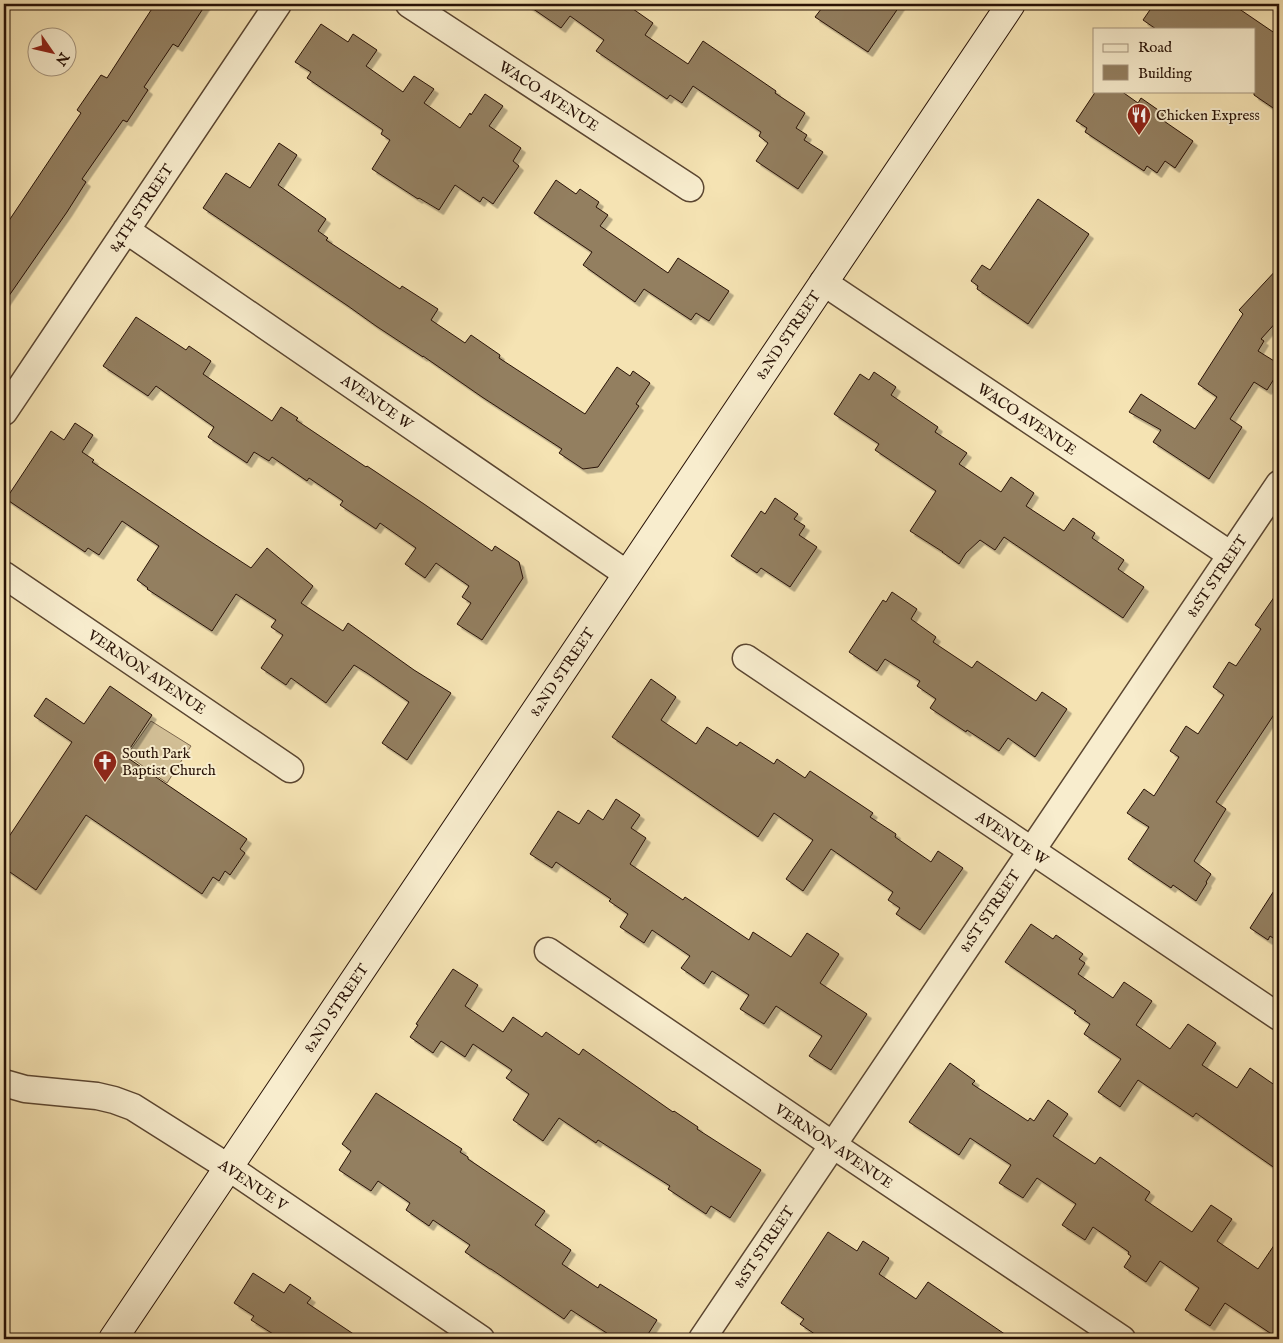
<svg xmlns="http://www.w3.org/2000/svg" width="1283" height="1343" font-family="'IM FELL English',serif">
<defs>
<filter id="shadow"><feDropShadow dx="4.5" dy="4.5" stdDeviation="0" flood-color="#0004"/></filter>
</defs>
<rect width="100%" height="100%" fill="#f5e3b3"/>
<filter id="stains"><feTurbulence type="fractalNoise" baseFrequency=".004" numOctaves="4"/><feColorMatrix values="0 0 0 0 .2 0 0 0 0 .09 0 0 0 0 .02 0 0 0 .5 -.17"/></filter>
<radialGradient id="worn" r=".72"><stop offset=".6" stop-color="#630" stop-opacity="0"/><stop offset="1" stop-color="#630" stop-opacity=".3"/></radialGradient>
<path fill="#d2bf96" stroke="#7d684e" d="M151,721L191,746L167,783L127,755Z"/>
<path fill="#937f60" stroke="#281206" filter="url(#shadow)" d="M155,4H206L178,47L173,44L144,87L148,90L127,122L123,120L82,179L86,182L67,212L4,303V228L81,113L77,110L101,75L107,78Z
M526,4H626L653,23L645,35L688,64L703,41L776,91L775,93L805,113L796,128L807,135L804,140L823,152L798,189L756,161L768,143L759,136L761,132L693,86L682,103L670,95L667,99L596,51L604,40L570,16L561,28Z
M825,4H901L868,52L815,17Z
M1154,4H1232L1279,36V112L1254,95V29H1156L1143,20Z
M321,24L348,42L353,34L377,50L366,66L403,92L414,76L434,89L424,103L460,128L470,113L471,115L485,94L503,106L489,126L521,148L513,161L519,166L493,204L483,197L480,202L455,185L439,210L419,198L418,199L372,169L390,140L381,134L383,130L307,78L311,72L295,62Z
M1096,91H1121L1138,103L1141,98L1164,114L1161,119L1193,141L1175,168L1165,161L1157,173L1147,166L1144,171L1085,132L1087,128L1076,121Z
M279,143L297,155L278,185L326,219L318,231L328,238L326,240L400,289L402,286L438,309L431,320L465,343L471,335L500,355L499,358L585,414L617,367L630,376L633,371L650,383L636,404L639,406L598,467L583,469L559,453L562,449L482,397L423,356V357L376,326L348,306L203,208L226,173L250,188Z
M556,180L576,194L580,189L599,202L596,207L608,215L600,226L668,273L678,258L729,291L709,321L696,313L691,320L644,289L635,302L583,265L592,252L534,213Z
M1038,199L1089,234L1028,324L977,289L978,286L971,281L982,265L990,270Z
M1279,267V319L1261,339L1264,341L1258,351L1279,364V371L1267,390L1254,382L1230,419L1242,427L1209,479L1153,442L1161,430L1129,412L1141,394L1195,429L1217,397L1198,384L1243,314L1239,310Z
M136,317L186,350L189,346L211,361L203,374L272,421L281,407L298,418L296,420L366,467L367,466L424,504L492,551L495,546L519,562L523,578L482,640L457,624L471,603L462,597L469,586L436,563L425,578L405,564L416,548L380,523L376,529L340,505L343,501L309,478L307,481L272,457L269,461L254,452L247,463L208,437L214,427L156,386L148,396L103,366Z
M874,372L896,387L891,395L938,427L935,432L967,453L959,464L1001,492L1011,477L1034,493L1026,506L1064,531L1073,518L1095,533L1092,538L1124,560L1118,569L1144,587L1123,618L1004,537L995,550L980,540L966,553L959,564L942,552H943L910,531L936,491L875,450L879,444L834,414L860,374L869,380Z
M75,423L93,435L82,452L94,460L92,462L205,538L251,568L267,548L313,586L301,603L343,631L348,623L414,670L451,693L407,760L382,743L409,702L367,673L354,665L326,703L291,678L286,685L261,668L283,635L271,627L276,620L236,594L212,631L147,589L148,588L137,580L159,546L122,521L99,555L88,548L85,552L6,499L51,431L64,440Z
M775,498L798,514L794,519L805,526L799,535L817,547L790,587L761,568L757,573L731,556L761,511L765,514Z
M1279,590V707L1216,802L1226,809L1194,861L1211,874L1206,882L1207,883L1196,901L1173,885L1171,888L1128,859L1149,827L1127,813L1144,789L1154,796L1179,757L1170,751L1186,726L1198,734L1224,695L1213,687L1229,662L1236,666L1261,629L1255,625Z
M892,592L917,609L911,619L936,637L933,642L972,668L977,661L1036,701L1042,692L1067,709L1035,757L1008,738L999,751L967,730L966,732L930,708L936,699L917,686L920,681L885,659L877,671L849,652L883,600L886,602Z
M651,679L676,697L661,720L696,744L707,727L737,746L740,742L774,764L777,759L805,778L810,771L873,813L870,817L896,834L895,837L931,862L938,851L963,868L920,930L896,914L900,908L888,900L893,892L831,849L803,891L786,879L813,840L774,813L758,837L612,737Z
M110,686L152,715L125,756L247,839L240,849L245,853L230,875L225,871L219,881L213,877L202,894L86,815L36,890L4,868V844L72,742L34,716L46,698L84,724Z
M616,799L640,815L631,828L646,838L630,864L683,900L685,897L749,940L753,932L791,957L807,933L839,954L820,983L867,1014L831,1070L809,1056L822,1036L776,1006L764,1024L740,1009L749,995L712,971L704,984L681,968L690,956L652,930L644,943L620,927L628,914L609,901L611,899L556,862L552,868L530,854L558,811L579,824L588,810L603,820Z
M1279,883V942L1270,936L1268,940L1250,928Z
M1031,924L1053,939L1056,935L1083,954L1079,959L1085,963L1078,974L1113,998L1124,982L1152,1001L1136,1025L1170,1049L1188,1024L1216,1043L1202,1065L1237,1088L1250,1068L1279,1088V1171L1196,1113L1193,1117L1138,1080L1120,1107L1098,1092L1121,1059L1084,1034L1090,1024L1074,1013L1076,1011L1005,962Z
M453,969L478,985L465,1006L503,1032L513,1017L542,1037L546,1032L579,1055L583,1049L673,1112L674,1111L698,1127L697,1129L761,1170L730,1218L711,1206L706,1214L668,1189L670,1186L598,1140L596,1143L559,1118L543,1141L513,1120L529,1094L506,1078L512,1070L473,1044L465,1057L441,1041L433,1053L410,1037L418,1025L416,1024Z
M950,1063L975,1081L972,1084L1028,1121L1030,1118L1034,1121L1048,1100L1068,1114L1053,1136L1095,1164L1100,1157L1150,1192L1145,1200L1192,1232L1211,1205L1232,1219L1217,1241L1258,1269L1279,1238V1339L1225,1303L1210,1326L1185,1310L1199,1288L1160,1261L1146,1282L1124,1267L1131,1256L1128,1254L1129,1252L1093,1227L1085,1240L1062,1225L1076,1204L1037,1178L1023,1198L999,1183L1011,1165L970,1138L959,1155L909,1122Z
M376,1093L462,1149L460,1152L468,1157V1159L545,1211L535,1225L571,1250L562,1264L598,1288L600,1284L657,1320L645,1339H616L571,1310L564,1319L491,1269H490L465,1252L470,1245L433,1220L429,1226L406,1210L410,1203L378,1181L371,1191L339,1170L351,1151L342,1144Z
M828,1232L857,1251L863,1241L889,1258L879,1274L916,1299L928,1282L1012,1339H822L800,1324L804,1319L781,1303Z
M253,1273L284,1293L290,1284L311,1298L307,1303L361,1339H281L251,1320L254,1316L234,1303Z"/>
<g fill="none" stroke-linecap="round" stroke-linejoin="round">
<g stroke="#5b4631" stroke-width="29">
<path id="minor" d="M409,4L690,188
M126,230L627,574
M823,282L1231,555
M4,412L278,4
M4,575L290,769
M746,658L1279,1017
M548,951L833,1145L1122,1339
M4,1083L25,1089L97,1096L114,1100L133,1107L228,1167L481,1339
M702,1339L1279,484"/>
</g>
<g stroke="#281206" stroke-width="30">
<path id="secondary" d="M113,1339L1011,4"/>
</g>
<use href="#minor" stroke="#f8edce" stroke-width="26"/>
<use href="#secondary" stroke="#f8edce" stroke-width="28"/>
</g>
<defs>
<g id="restaurant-pin" transform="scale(1.25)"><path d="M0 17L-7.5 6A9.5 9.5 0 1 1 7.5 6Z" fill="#8f2418" stroke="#f8edce"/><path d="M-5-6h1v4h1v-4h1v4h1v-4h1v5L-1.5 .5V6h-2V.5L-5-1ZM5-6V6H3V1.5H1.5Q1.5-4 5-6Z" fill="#fff"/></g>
<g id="church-pin" transform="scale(1.25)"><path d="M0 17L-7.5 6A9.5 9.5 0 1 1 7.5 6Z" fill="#8f2418" stroke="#f8edce"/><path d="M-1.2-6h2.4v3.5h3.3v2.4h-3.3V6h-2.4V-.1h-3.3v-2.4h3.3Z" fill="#fff"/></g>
</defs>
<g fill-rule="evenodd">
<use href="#restaurant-pin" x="1139" y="115"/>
<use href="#church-pin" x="105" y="762"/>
</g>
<g text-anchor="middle" stroke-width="4" stroke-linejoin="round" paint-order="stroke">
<g font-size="15" fill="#281206" stroke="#f8edce">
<text transform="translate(549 96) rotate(33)" y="5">WACO AVENUE</text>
<text transform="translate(141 208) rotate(-56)" y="5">84TH STREET</text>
<text transform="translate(788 335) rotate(-56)" y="5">82ND STREET</text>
<text transform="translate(377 402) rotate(35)" y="5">AVENUE W</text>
<text transform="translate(1027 419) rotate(34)" y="5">WACO AVENUE</text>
<text transform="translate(1217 576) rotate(-56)" y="5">81ST STREET</text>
<text transform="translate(147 672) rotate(34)" y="5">VERNON AVENUE</text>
<text transform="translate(562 672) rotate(-56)" y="5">82ND STREET</text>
<text transform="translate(1012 838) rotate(34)" y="5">AVENUE W</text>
<text transform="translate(990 911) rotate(-56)" y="5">81ST STREET</text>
<text transform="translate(336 1008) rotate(-56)" y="5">82ND STREET</text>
<text transform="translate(834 1146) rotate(34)" y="5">VERNON AVENUE</text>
<text transform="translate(253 1185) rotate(34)" y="5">AVENUE V</text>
<text transform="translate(764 1247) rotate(-56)" y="5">81ST STREET</text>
</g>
<g font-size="15" fill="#281206" stroke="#f8edce" text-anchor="start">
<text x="1156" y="120">Chicken Express</text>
<text x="122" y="758">South Park<tspan x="122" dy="17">Baptist Church</tspan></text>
</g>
</g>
<rect width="1283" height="1343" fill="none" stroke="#f5e3b3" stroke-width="20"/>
<rect x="5" y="5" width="1273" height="1333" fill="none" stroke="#281206" stroke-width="2.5"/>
<rect x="10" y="10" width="1263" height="1323" fill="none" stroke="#281206"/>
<rect x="1093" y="28" width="162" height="65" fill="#f8edce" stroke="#a5957e"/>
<rect x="1103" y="44" width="25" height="8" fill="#f8edce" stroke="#a5957e"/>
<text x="1138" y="52" font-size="15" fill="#281206">Road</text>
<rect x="1103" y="65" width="25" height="15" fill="#937f60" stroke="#a5957e"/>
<text x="1138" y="78" font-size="15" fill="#281206">Building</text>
<g transform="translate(52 52) rotate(124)"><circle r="24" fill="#f8edce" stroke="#a5957e"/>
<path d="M0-4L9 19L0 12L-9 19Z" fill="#8f2418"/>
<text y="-8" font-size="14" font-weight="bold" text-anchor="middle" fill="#281206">N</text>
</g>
<rect width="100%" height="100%" filter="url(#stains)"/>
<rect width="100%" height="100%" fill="url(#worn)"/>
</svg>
